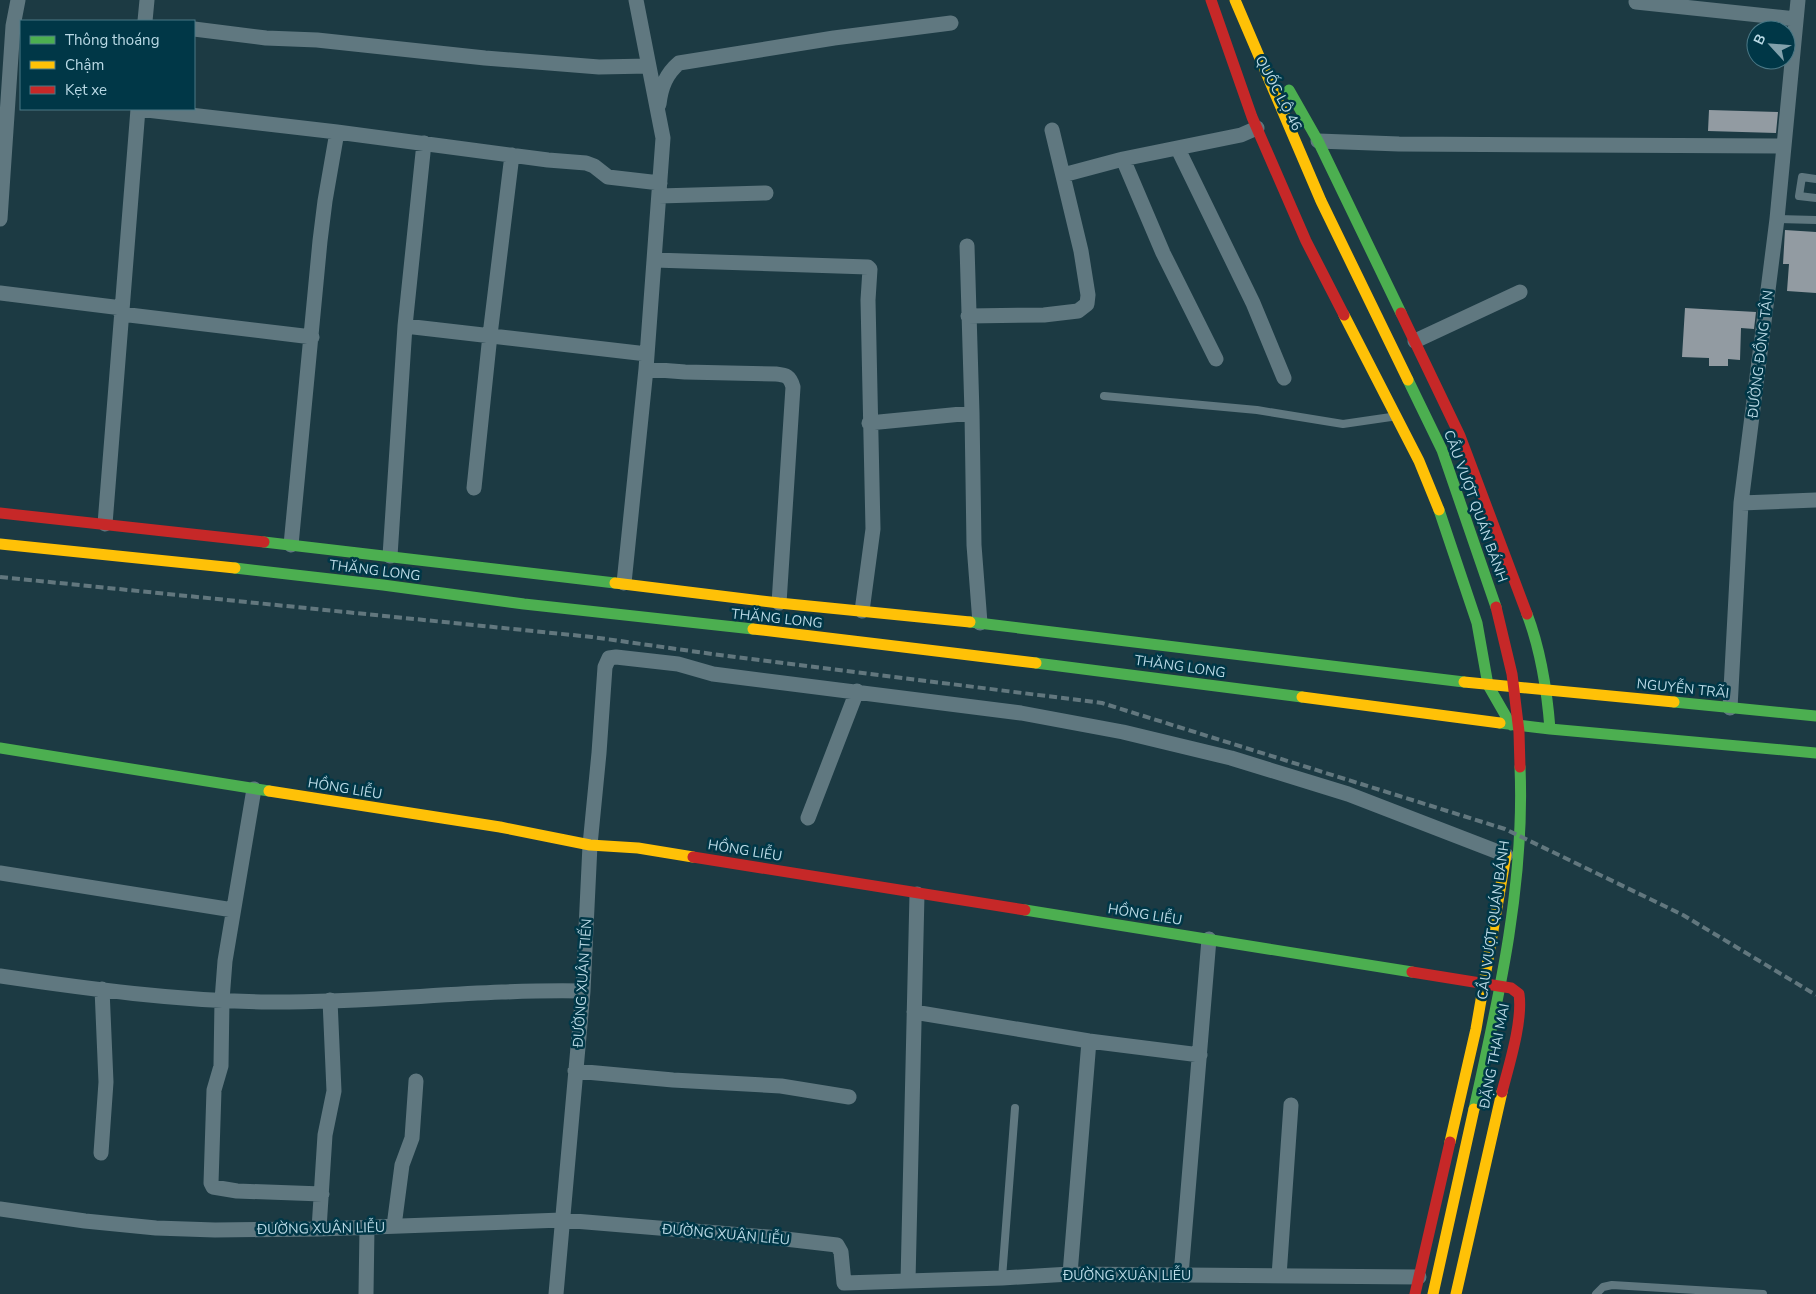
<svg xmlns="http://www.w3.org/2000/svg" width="1816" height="1294" font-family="'Nunito Sans',sans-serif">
<rect width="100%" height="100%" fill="#1c3a43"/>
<path fill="#929ba2" d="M1709,110L1778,112L1776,133L1708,131Z
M1785,230L1816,232V293L1787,291L1789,264H1783Z
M1685,308L1756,312L1754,329L1741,328L1740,360L1728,359V366H1709V358L1682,357Z"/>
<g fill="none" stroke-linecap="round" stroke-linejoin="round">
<path stroke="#607880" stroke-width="8" d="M1816,179L1802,177L1799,196L1816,198
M1777,219L1816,220
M1104,396L1257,410L1343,424L1391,417
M1002,1278L1015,1108
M1596,1294L1603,1287L1612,1285L1763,1294"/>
<path stroke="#607880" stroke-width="15" d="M1636,2L1796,19
M145,21L147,0
M194,29L266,38L317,40L485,58L599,67L649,66
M659,104C661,87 666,74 679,63L834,38L951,23
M138,109L337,132L548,160L586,163L594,166L608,177L660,183
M1318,141L1399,144L1783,146
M1178,149L1253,303L1284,378
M1123,159L1163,253L1216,359
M1063,175L1123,159L1241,135L1257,128
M659,196L766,193
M0,219L13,26L18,0
M967,246L972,413L974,545L980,623
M654,260L868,267L870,269L868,300L873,529L862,611
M0,293L122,308
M121,314L312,337
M968,316L1044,315L1078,311L1087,304L1088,295L1081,251L1052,130
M405,326L647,354
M1415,341L1520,292
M646,369L685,372L776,374C786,375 790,376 793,387L779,603
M869,423L972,413
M474,488L490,335L512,155
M1741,503L1816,500
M105,524L138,109
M291,545L320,241L325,201L337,132
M390,556L405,326L424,143
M624,583L646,369L663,138L636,0
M1730,708L1741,503L1777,219L1798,0
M254,789L225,961L222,1000L221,1066L214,1090L211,1183L213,1187L237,1191L322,1194
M808,818L857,691
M0,873L233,910
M0,976C88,989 179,1001 268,1002C373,1003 478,989 583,991
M914,1012L1089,1041L1200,1055
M575,1071L673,1080L781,1086L849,1097
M101,1153L106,1082L102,989
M0,1209L85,1221L156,1228L215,1230L319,1229L562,1220L768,1237L837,1245L841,1252L844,1283L1002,1278L1070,1274L1419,1277
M394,1226L402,1165L412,1138L416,1081
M319,1229L325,1135L334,1091L330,1000
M1070,1274L1089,1041
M1181,1275L1209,939
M1279,1276L1291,1105
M908,1281L917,894
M366,1294L367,1227
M556,1294L583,991L590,845L599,753L605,667L609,658L616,657L678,664L713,674L1021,713L1123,732L1231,758L1348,794L1506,855"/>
<path stroke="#4caf50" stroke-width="11" d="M1289,90L1318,141L1401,313
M1408,380L1442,450L1496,607
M1439,510L1477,623L1488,685L1511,725
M264,542L615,583
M235,568L383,585L524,604L753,629
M1527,614C1541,651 1547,690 1550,729
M970,622L1464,682
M1036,663L1302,697
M1674,702L1816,716
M1500,723L1550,729L1816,753
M0,748L269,791
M1025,910L1412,972
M1474,1109C1499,997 1525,883 1520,767"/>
<path stroke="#ffc107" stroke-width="11" d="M1235,0L1321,201L1408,380
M1344,315L1419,461L1439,510
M0,544L235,568
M615,583L779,603L970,622
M753,629L1036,663
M1464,682L1674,702
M1302,697L1500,723
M269,791L500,827L590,845L638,848L693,857
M1450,1142L1476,1029L1506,855
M1433,1294L1474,1109
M1456,1294L1502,1092"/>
<path stroke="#c62828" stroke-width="11" d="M1211,0L1252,117L1306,241L1344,315
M1401,313L1460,436L1527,614
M0,513L264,542
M1496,607L1512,674L1519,732L1520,767
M693,857L1025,910
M1412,972L1511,988L1519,994C1523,1021 1509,1065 1502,1092
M1415,1294L1450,1142"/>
<path stroke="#62777e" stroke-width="4" stroke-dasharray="8 4" stroke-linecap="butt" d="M0,577L592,637L712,654L1102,703L1505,829L1683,915L1816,995"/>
</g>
<g text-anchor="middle" stroke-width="5" stroke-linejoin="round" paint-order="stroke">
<g font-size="14" fill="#b9d9e5" stroke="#003747">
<text transform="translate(1279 93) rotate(62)" y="5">QUỐC LỘ 46</text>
<text transform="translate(1760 354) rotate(-83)" y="5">ĐƯỜNG ĐỒNG TÂN</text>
<text transform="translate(1476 506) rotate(70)" y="5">CẦU VƯỢT QUÁN BÁNH</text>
<text transform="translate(375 570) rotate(7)" y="5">THĂNG LONG</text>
<text transform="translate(777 618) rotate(6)" y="5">THĂNG LONG</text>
<text transform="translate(1180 666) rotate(8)" y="5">THĂNG LONG</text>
<text transform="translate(1683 688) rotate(6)" y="5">NGUYỄN TRÃI</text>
<text transform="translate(345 788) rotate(9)" y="5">HỒNG LIỄU</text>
<text transform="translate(745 850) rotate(9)" y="5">HỒNG LIỄU</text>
<text transform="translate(1145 914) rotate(9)" y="5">HỒNG LIỄU</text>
<text transform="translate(1493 920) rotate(-82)" y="5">CẦU VƯỢT QUÁN BÁNH</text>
<text transform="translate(582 983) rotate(-86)" y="5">ĐƯỜNG XUÂN TIẾN</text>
<text transform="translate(1494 1056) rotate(-79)" y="5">ĐẶNG THAI MAI</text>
<text transform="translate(321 1228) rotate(-1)" y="5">ĐƯỜNG XUÂN LIỄU</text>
<text transform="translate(726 1234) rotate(5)" y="5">ĐƯỜNG XUÂN LIỄU</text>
<text x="1127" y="1280">ĐƯỜNG XUÂN LIỄU</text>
</g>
</g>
<rect x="20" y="20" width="175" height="90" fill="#003747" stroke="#4a7886"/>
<rect x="30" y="36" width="25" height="8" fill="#4caf50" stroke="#4a7886"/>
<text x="65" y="45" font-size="15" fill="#b9d9e5">Thông thoáng</text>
<rect x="30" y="61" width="25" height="8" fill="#ffc107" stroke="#4a7886"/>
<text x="65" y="70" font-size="15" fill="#b9d9e5">Chậm</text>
<rect x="30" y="86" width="25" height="8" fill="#c62828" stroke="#4a7886"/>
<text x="65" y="95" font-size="15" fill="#b9d9e5">Kẹt xe</text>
<g transform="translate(1771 45) rotate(296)"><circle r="24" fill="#003747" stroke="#4a7886"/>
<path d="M0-4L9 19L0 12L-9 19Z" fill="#82a1ac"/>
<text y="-8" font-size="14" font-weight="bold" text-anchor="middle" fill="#b9d9e5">B</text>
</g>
</svg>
